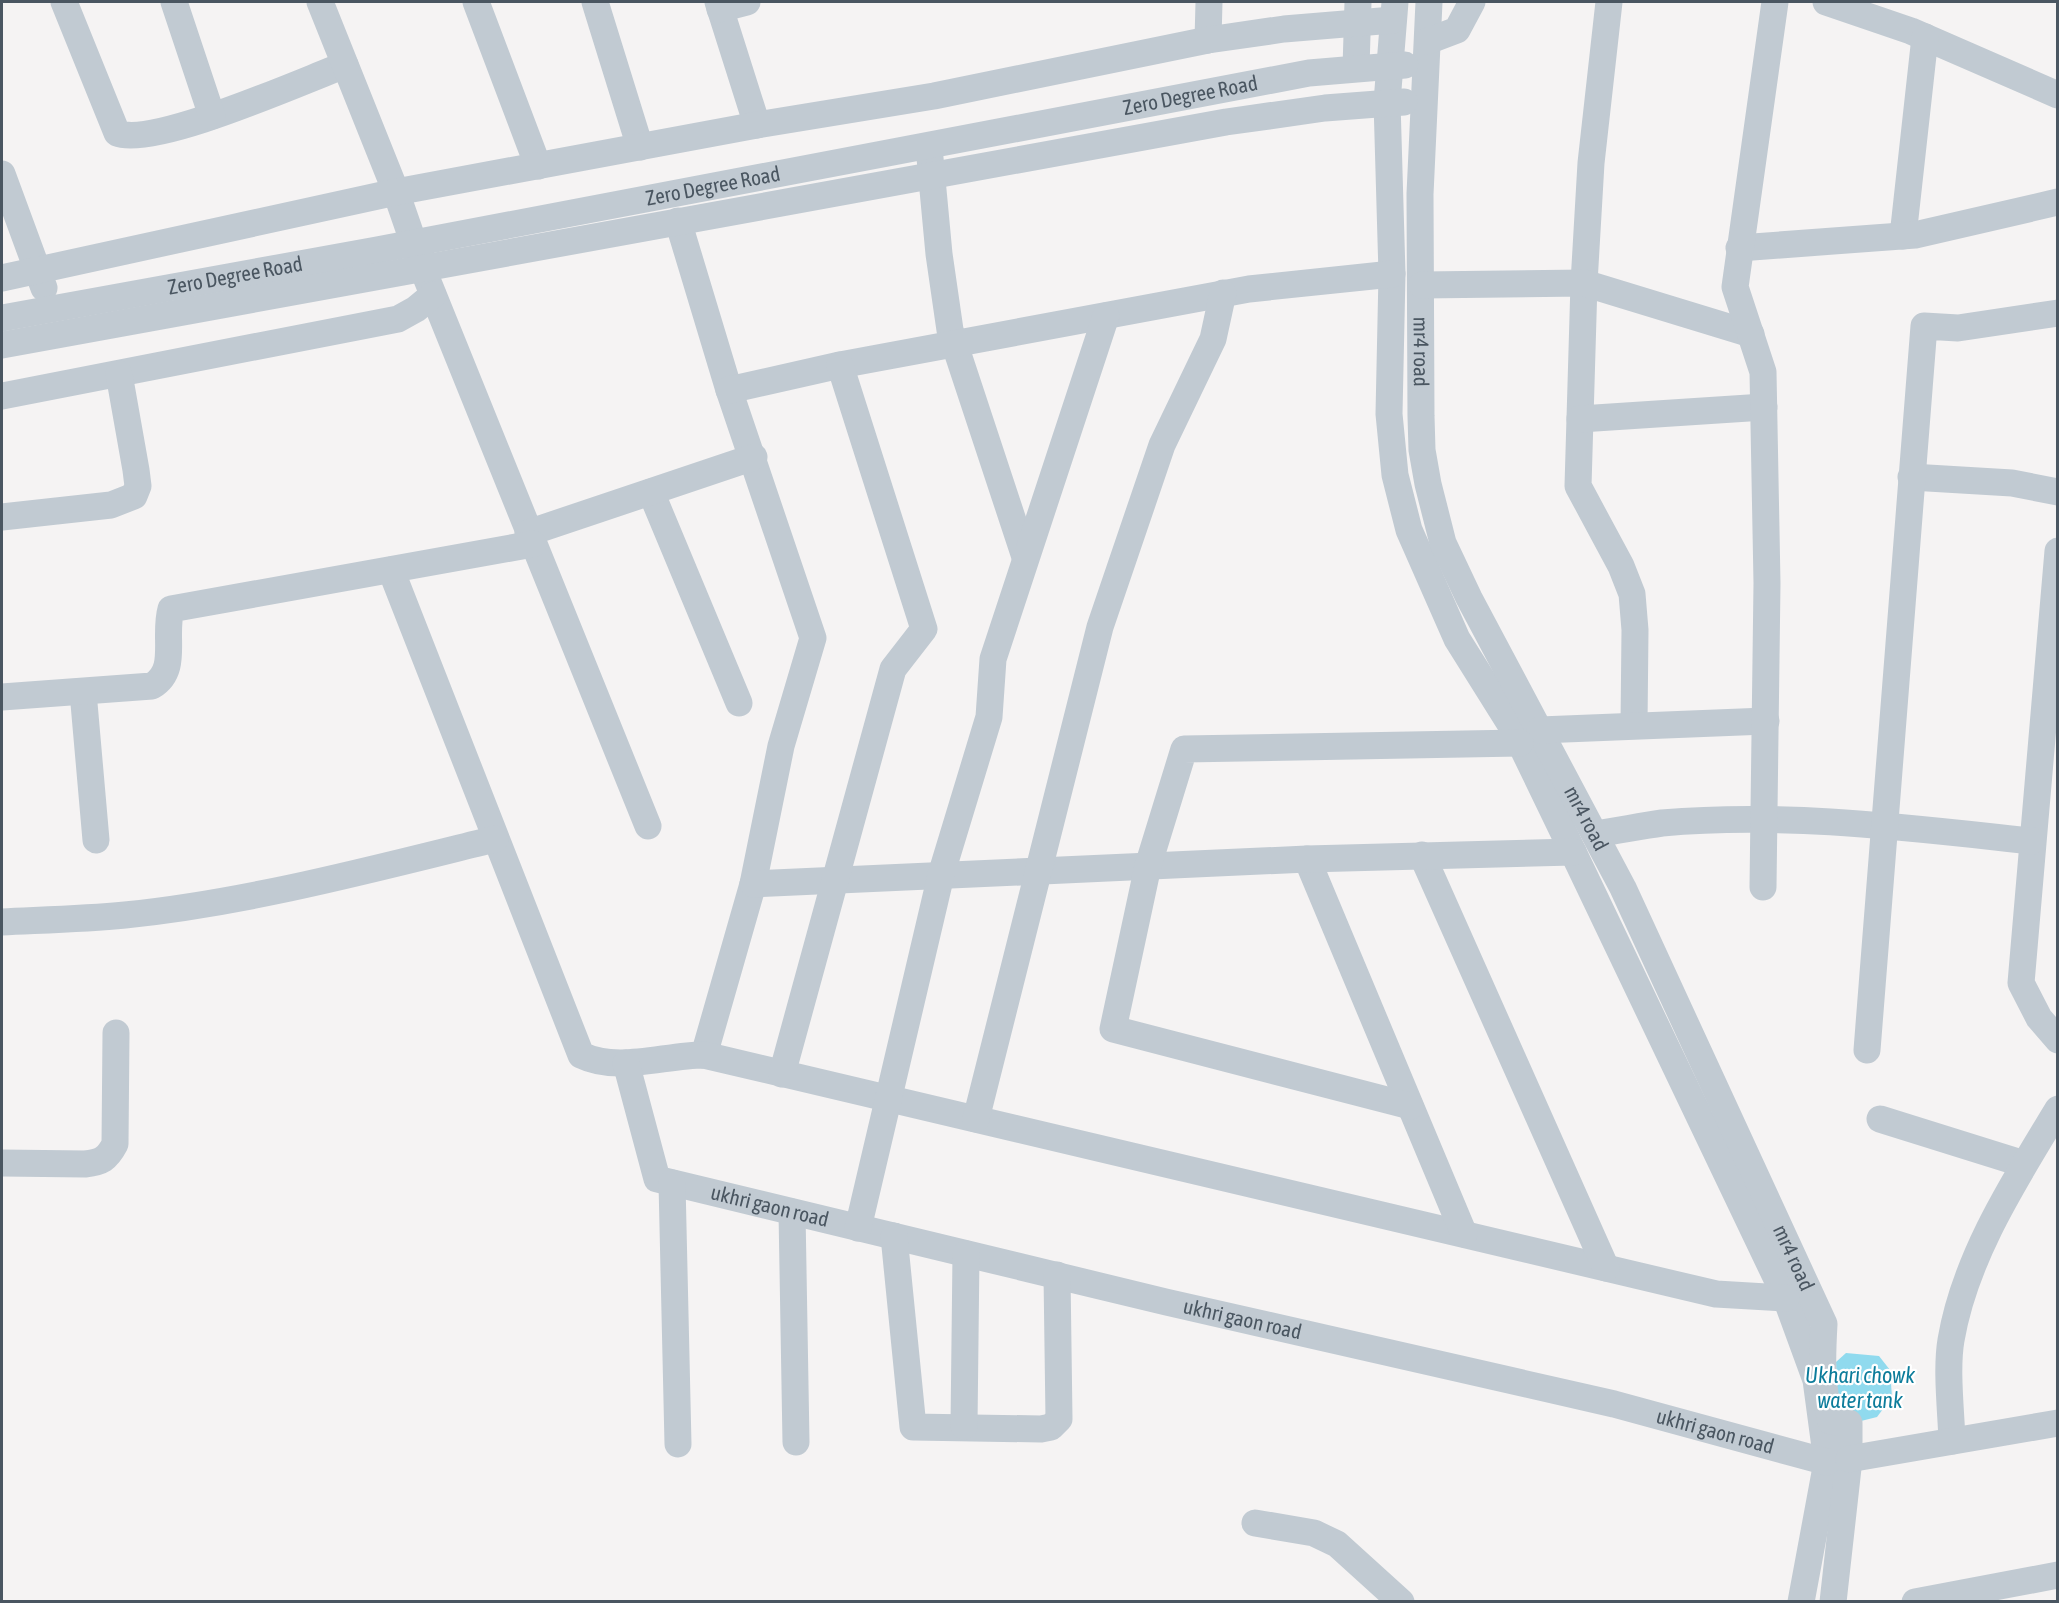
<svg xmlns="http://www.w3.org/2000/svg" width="2059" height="1603" font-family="'Asap Condensed',sans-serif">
<rect width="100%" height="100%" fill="#f5f3f3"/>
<path fill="#90daee" d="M1846,1353L1879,1356L1890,1370L1892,1397L1877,1417L1857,1422L1838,1412L1836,1362Z"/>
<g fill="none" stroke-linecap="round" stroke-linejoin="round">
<g stroke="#c1cad2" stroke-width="27">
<path d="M64,2L117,133C153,148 302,81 345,65"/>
<path d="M174,2L212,116"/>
<path d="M320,2L396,192L422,267L648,826"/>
<path d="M476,2L538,166"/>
<path d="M595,2L640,147"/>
<path d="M718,2L757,125"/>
<path d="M1395,2L1387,102L1392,274L1389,414L1395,475L1409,530L1457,639L1514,730L1573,852L1786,1298L1816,1380L1827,1462L1801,1602"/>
<path id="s1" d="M1429,2L1420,194L1421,416L1422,450L1428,484L1443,543L1469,598L1623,888L1824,1324C1822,1359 1821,1388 1831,1421L1849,1423V1459L1833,1602"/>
<path d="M1609,2L1591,163L1584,283L1578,486L1621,566L1632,594L1635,630L1634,725"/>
<path d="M1826,2L1911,31L2058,95"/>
<path d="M720,9L747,2"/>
<path d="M1208,40L1209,2"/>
<path d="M1428,41L1457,30L1472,2"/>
<path d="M1356,68L1358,2"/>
<path d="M930,158L939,254L950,330L1025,557"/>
<path d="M2,174L44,288"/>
<path d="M678,221L729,390L813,638L781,746L753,884L704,1055"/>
<path d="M1903,236L1925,37"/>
<path d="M1739,248L1915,235L2058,202"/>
<path d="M2,278L396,192L757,125L934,96L1208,40L1284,29L1393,20"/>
<path d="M1422,285L1584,283L1751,334"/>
<path id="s2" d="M2,318L377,250L1309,73L1405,65"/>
<path d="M2,345L1226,122L1325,108L1404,102"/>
<path d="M729,390L840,365L1249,289L1392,274"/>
<path d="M2,396L398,319L416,309L433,295"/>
<path d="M1580,419L1764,407"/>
<path d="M1911,477L2012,483L2058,492"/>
<path d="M651,492L739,703"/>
<path d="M2,517L111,505L134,496L138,486L136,470L119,374"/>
<path d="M528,533L754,457"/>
<path d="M2058,551L2021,983L2039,1018L2058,1040"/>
<path d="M391,570L581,1055C618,1073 664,1055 704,1055L1716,1294L1786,1298"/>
<path d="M83,692L96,840"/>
<path d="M2,697L152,686C179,670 163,637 171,609L533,544"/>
<path d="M1540,730L1766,721"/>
<path d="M1595,834C1617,831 1640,826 1662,823C1786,812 1910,828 2032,841"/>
<path d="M1422,855L1606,1268"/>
<path d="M1307,859L1464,1234"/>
<path d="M753,884L1307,859L1573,852"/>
<path d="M1763,887L1767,583L1763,372L1735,287L1775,2"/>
<path d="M2,922C42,920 84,919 125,915C250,902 373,869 495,839"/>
<path d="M1867,1050L1924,326L1958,328L2058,313"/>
<path id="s3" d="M626,1063L657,1179L1166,1302L1614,1404L1827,1462"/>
<path d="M782,1074L893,669L924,629L840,365"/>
<path d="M1410,1106L1113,1029L1148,866L1184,749L1520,743"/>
<path d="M976,1119L1100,627L1162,445L1213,339L1223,293"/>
<path d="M1880,1119L2024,1164"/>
<path d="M2,1163L85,1164C102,1162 107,1159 115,1144L116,1033"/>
<path d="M672,1183L678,1444"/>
<path d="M792,1212L796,1442"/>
<path d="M858,1228L941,875L989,717L993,659L1106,316"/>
<path d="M894,1236L913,1427L1041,1429L1051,1427L1059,1419L1057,1275"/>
<path d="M964,1426L966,1254"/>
<path d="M1952,1441C1951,1411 1946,1369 1951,1340C1965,1257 2015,1180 2058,1109"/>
<path d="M1849,1459L2058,1423"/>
<path d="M1255,1523L1314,1533L1337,1544L1401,1602"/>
<path d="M1915,1602L2058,1575"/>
</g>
</g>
<g text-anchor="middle" stroke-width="4.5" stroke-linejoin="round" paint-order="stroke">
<g font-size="21" fill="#4a5661" stroke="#fff">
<text dy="7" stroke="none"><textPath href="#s2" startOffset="1209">Zero Degree Road</textPath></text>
<text dy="7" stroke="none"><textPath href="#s2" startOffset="723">Zero Degree Road</textPath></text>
<text dy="7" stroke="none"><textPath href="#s2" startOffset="237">Zero Degree Road</textPath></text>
<text dy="7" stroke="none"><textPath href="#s1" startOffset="350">mr4 road</textPath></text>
<text dy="7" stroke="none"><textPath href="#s1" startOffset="854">mr4 road</textPath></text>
<text dy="7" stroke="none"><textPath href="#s3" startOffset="236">ukhri gaon road</textPath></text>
<text dy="7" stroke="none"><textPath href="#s1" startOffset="1340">mr4 road</textPath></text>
<text dy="7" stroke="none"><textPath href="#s3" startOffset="722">ukhri gaon road</textPath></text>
<text dy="7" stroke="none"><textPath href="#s3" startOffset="1208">ukhri gaon road</textPath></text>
</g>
<g font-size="22" font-style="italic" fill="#0c7c9b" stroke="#fff">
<text x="1860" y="1383">Ukhari chowk<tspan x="1860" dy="25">water tank</tspan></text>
</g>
</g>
<rect width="2059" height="1603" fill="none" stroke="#4a5661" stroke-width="6"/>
</svg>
